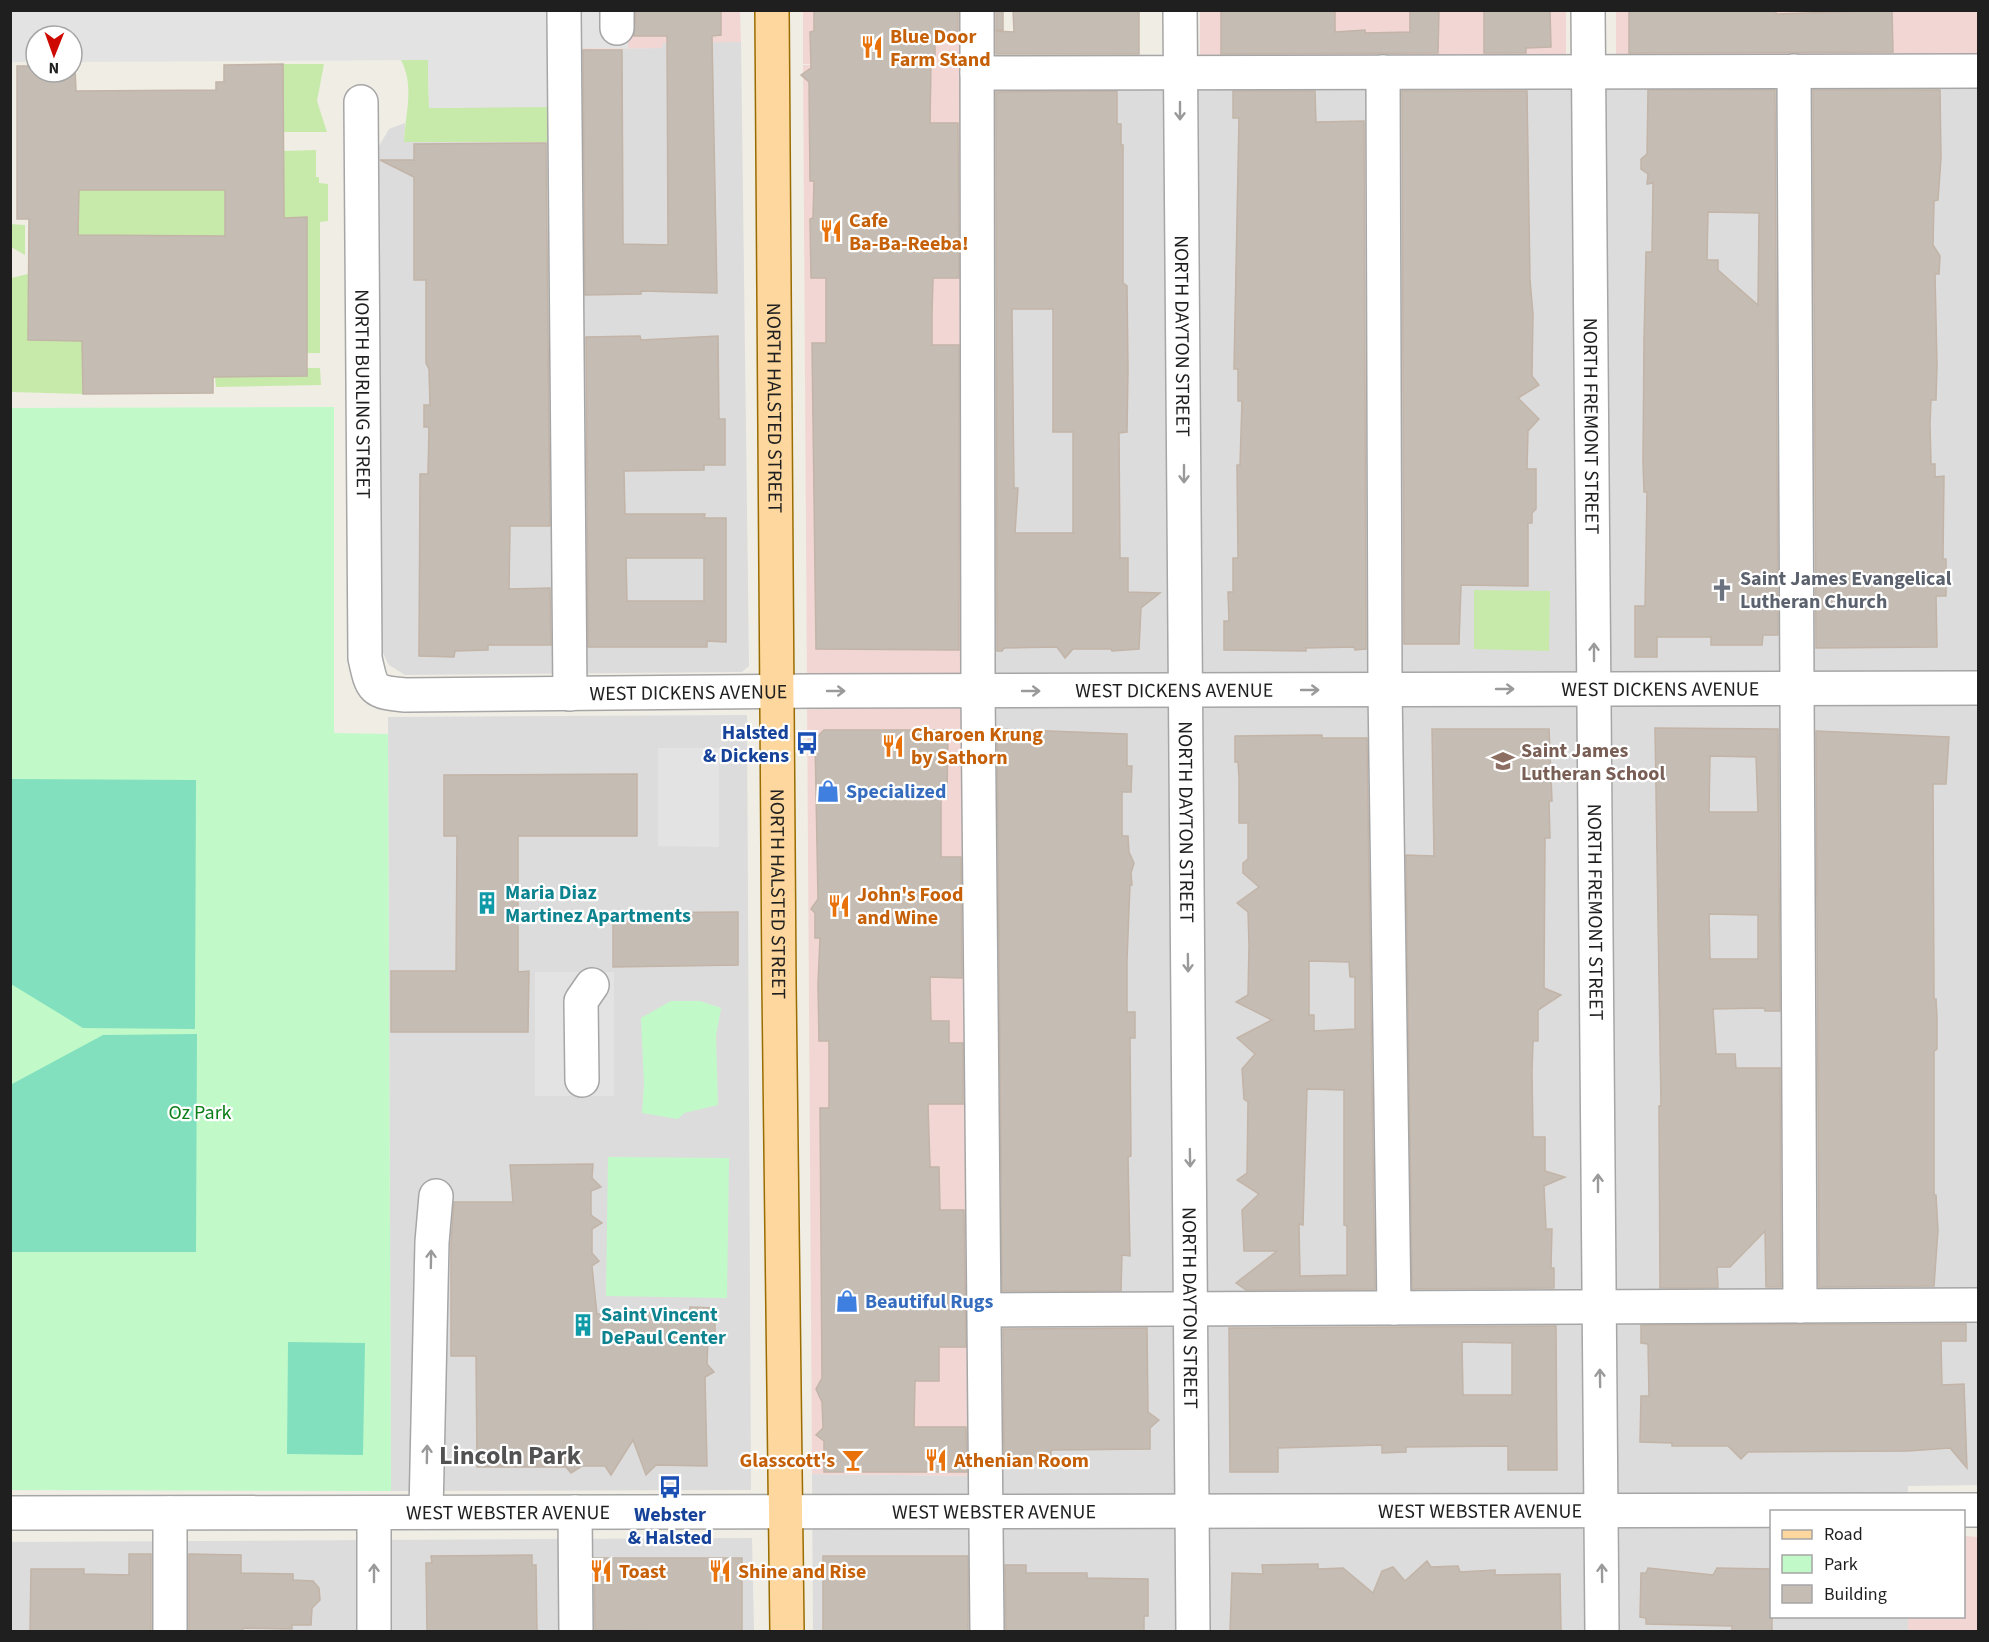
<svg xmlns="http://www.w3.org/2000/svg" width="1989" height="1642" font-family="'Source Sans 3',sans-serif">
<rect width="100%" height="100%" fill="#f0ede5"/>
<path fill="#dddcdc" d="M741,40L749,666L742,672L405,675L389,665L382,651L379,146L389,129L405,123L404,142L566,49L662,48V43Z
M971,65L1978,71V1485L1908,1486L1907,1511L1772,1512V1616L1908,1617V1631H813L812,1474L982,1476Z
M747,715L751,1490L391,1491L388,717Z
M752,1538L754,1631H11L10,1542Z"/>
<path fill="#f1d6d4" d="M564,11H740L741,42L663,43L662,48L566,49Z
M803,11H973L983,1476L812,1474L803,65L859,64H803Z
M1200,11H1566V72L1200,73Z
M1616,11H1978V71L1616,72Z
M1964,1536L1978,1537V1631H1908V1617L1964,1616Z"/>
<path fill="#c7eaaa" d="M401,60H428L429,108L554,107L559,142H404C405,114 415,87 401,60Z
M283,64H324L317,101L327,132H283Z
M316,150V177H319V183L328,184V221L320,222V353H307L306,217L284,218L283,151Z
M79,190H225V236L78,235Z
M10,224L25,225V255L11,247Z
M28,274L29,340L82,341L83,394L11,392V278Z
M307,368H320L321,385L216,387L215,377L306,376Z
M1474,590L1550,591L1549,651L1474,649Z"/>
<path fill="#c1fac8" d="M334,407V733L388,734L391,1491L11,1490L10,408Z
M671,1001H700L721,1008L716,1036L718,1105L684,1113L678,1119L642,1113L644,1085L641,1018Z
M608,1157L729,1158L727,1298L606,1296Z"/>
<path fill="#82e0bf" d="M11,779L196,780L195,1029L83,1028L11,984Z
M197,1034L196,1252H11L12,1084L103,1035Z
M288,1342L365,1343L363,1455L287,1454Z"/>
<path fill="#e3e3e3" d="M10,11H553L554,107L429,108L428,60L72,62V36H36V62H11Z
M575,11H627L628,48H576Z
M658,748H719V847L658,846Z
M535,972H614V1096H535Z"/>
<path fill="#c5bcb4" stroke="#c2b4a7" stroke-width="1.5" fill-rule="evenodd" d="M636,10H721V35L712,36L717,293L641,291V294L585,295L583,50H622L623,244L668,245L667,36H634Z
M814,10H958V31H935V62H931L930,123H958L959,278H933L932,314V345H959V650L816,649L812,343H826V278H811L810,219L813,218L814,181H810L809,82L801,75L811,68L810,32L814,31Z
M996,10H1003V30H996Z
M1013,10H1139V54H996V31L1014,32Z
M1221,10H1335V32L1365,30V33L1410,32V10H1439L1438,53L1221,54Z
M1484,10H1550L1551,47L1526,48V53H1484Z
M1629,10H1776V14L1892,10L1893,52L1629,53Z
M283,64L284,218L307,217V376L213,377V393L83,394L82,341L28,340L29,219H17V66H36V72H72V67H75L76,91L216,90V82H224V65ZM79,190H225V236L78,235Z
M1648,90H1775L1778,635H1763L1762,645H1711V637H1657V657H1635V606H1645L1647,492H1644L1643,461L1644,339L1646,252H1652L1653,183L1647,184L1648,174L1641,169V159L1647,154ZM1708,212L1759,213L1758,305L1718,270V260H1707Z
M1813,90H1940L1941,158L1938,200L1934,201L1933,245L1940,256L1939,274H1935L1937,365L1936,400H1931L1930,424L1931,464H1935V477L1944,476L1943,559H1946V596H1936L1937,647L1816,648Z
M1117,91V124H1121V145H1123V283L1127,286L1128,370L1127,432L1119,433L1120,558H1128V592L1160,593L1141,608L1139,649L1112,651L1111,649H1073L1065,658L1057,647L1004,648L1002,651H997L996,92ZM1012,309H1053V432H1073V533H1015L1018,488H1014Z
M1233,91H1315L1316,122L1364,121L1366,649L1355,650L1354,647L1306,648V651L1224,650V621H1229L1228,592H1233V558H1238L1237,465H1240L1242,401H1238V369H1234L1239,118H1233Z
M1402,91H1527L1530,280L1533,314L1532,376L1539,385L1518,398L1539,419L1528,431L1527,469H1536V509L1532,513V523H1528V586L1461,585L1459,644H1404Z
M546,143L550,526H510L509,589L550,588L551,645H488V650L455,651L454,657L419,656L420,474H428L429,427H424V405H430L429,369L426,363V280H414V177L380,160H414V144Z
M640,336L641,340L718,336L719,419H725V465H704V470L624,471L625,514H705L704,518H726V642L707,641V647H588L586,337ZM626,558H704V601H627Z
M1655,728L1778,729L1780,1011H1765L1764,1008L1713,1009L1716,1054H1735L1736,1068H1780L1781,1287H1766L1765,1231L1730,1267H1717L1718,1288H1660L1659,1106H1661ZM1710,756L1756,757L1758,812H1709ZM1709,914L1758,915V959H1710Z
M997,729L1127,734V766H1132L1131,792H1122V836H1128L1129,852L1134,863L1131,873L1132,885H1130L1127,960V1012H1135V1038H1130L1131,1156L1128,1157L1130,1256L1122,1255L1121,1291H1002Z
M1432,729H1549L1552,801H1549L1550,838H1545L1544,988L1561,995L1538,1010V1041H1533L1532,1071L1533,1137H1545V1171L1565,1177L1544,1186L1546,1229H1552L1551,1268H1554V1288L1412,1289L1406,855L1434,856Z
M824,730H948L947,798H941V857H961L962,978L930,977L931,1021H949V1043H963V1104H928L930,1167H939L940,1210H964L966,1347H939V1381H915L914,1427H966L967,1472H824V1441L816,1435L823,1428L822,1402L816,1389L822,1378L820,1108H829V1041H819L818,985L820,938H815V913L811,909L818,899L815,739Z
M1816,731L1949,737L1946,784H1933L1934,999H1936L1937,1017V1049L1934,1051V1195H1936L1938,1230L1934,1286L1819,1287Z
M1322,735V738H1367L1375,1289L1246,1290L1236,1283L1277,1251H1244L1242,1210L1259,1194L1237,1180L1247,1173L1248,1102L1244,1099L1242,1069L1255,1054L1237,1038L1272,1020L1236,1002L1248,995L1249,945L1248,912L1237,903L1259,887L1243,873V863L1248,859V823H1239V778L1238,762H1235V736ZM1309,961L1349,962L1350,977H1355V1029L1314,1031V1015H1309ZM1307,1089L1344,1090V1225L1347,1226V1275L1300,1276L1299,1224L1303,1225Z
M637,774V836H518V972L529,971L528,1032H391V971H456L457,836H444V775Z
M738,912V965L613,967V913Z
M593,1164L592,1178L601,1187L591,1191V1215L602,1223L592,1229V1253L599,1261L592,1266L597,1314L690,1312V1307L715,1308V1337H708L707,1364L714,1372L705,1377L707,1466L656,1465L646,1475L633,1440L611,1475L605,1466H582L571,1473L566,1467H477L476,1356H451V1243L454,1202H513L510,1165Z
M1966,1324V1341H1941L1942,1385L1964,1384L1967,1468L1950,1448L1908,1451L1748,1452L1741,1459L1728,1446H1672V1443L1640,1442L1641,1396H1649L1648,1344L1641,1343V1325Z
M1556,1326L1557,1470H1508V1446L1406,1447V1452L1382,1453V1445L1278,1448V1472H1230L1229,1328ZM1462,1342L1512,1343V1395H1463Z
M1147,1328L1148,1412L1159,1420L1150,1428V1449L1051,1450V1463H1004L1003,1329Z
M129,1554H151V1632H30L31,1569H84V1574L129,1575Z
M189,1554L241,1555V1573L293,1574V1580L313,1581L319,1588L320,1600L312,1608L311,1625H292V1629L243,1628L242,1632H189Z
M532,1555V1565H536L537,1632H427L426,1563H432L431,1556Z
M823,1556H968V1632H823Z
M594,1558H742V1632L595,1630Z
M1427,1561L1431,1567L1458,1566L1460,1572L1495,1570V1575L1560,1574L1561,1632H1230L1232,1573L1263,1574L1262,1565L1318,1564V1569L1343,1568L1373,1593L1382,1571L1393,1567L1405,1581Z
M1005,1565H1026V1573H1087V1578L1148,1579V1616H1144V1632H1006Z
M1648,1568L1713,1575L1717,1568L1772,1569V1632H1732V1626L1646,1624V1618L1640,1617L1641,1573H1646Z"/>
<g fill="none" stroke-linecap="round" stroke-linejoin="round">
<g stroke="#a6a6a6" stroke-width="36">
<g id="minor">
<path d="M564,10L570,694"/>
<path d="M617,10V28"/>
<path d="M977,10L978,691L987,1632"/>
<path id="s1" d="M1180,10L1193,1632"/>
<path id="s2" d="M1588,10L1602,1632"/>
<path d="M1794,71L1800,1306"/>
<path d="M1383,72L1385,689L1394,1308"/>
<path d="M977,73L1978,71"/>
<path id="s3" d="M361,102L365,658C372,690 372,692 405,695L813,691L1978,688"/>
<path d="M582,1080L581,1001L592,985"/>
<path d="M985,1310L1978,1305"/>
<path d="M426,1512L432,1242L436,1196"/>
<path d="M575,1512L576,1632"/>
<path id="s4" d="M10,1513L1978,1510"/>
<path d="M170,1513V1632"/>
<path d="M374,1513V1632"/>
</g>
</g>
<g stroke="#9a6d00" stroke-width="36">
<g id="major">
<path id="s5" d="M772,10L779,984L787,1632"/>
</g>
</g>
<use href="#minor" stroke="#fff" stroke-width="33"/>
<use href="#major" stroke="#fdd79d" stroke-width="33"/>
</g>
<defs><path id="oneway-shaft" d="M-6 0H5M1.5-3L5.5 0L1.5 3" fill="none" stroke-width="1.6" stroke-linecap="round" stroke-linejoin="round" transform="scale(1.5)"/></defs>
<g stroke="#9a9a9a">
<use href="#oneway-shaft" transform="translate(1180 111) rotate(90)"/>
<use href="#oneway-shaft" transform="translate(1184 474) rotate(90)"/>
<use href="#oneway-shaft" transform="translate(1594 652) rotate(-90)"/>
<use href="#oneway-shaft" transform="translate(1505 689)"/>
<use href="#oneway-shaft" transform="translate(1310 690)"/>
<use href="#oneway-shaft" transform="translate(836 691)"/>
<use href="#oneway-shaft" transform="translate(1031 691)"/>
<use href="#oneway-shaft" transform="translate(1188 963) rotate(89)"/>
<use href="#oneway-shaft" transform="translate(1190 1158) rotate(89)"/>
<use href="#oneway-shaft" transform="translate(1598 1183) rotate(-90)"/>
<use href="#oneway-shaft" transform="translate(431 1259) rotate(-89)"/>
<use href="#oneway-shaft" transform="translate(1600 1378) rotate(-91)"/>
<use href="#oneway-shaft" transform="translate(427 1454) rotate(-89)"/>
<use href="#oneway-shaft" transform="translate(374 1573) rotate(-90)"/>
<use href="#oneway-shaft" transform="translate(1602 1573) rotate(-91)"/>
</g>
<defs>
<g id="restaurant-bare" transform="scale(1.8)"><path d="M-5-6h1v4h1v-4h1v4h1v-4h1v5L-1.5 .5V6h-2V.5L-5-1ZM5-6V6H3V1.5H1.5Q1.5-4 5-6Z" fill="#e8710a" stroke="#fff" stroke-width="2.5" paint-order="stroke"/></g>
<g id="church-bare" transform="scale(1.8)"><path d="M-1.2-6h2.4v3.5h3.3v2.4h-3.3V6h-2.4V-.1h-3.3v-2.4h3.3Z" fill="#6b7280" stroke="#fff" stroke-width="2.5" paint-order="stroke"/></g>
<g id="bus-bare" transform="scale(1.8)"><path d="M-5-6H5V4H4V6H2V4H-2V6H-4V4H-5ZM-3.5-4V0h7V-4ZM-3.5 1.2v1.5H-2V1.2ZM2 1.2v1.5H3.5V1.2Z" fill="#1a4fb4" stroke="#fff" stroke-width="2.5" paint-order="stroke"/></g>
<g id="school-bare" transform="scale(1.8)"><path d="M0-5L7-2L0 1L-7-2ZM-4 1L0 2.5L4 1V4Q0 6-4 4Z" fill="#8d6e63" stroke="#fff" stroke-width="2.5" paint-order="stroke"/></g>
<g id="shop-bare" transform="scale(1.8)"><path d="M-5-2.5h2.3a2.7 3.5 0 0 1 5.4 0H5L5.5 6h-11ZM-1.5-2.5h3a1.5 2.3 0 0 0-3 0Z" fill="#3f7fe0" stroke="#fff" stroke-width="2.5" paint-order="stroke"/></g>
<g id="building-bare" transform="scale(1.8)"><path d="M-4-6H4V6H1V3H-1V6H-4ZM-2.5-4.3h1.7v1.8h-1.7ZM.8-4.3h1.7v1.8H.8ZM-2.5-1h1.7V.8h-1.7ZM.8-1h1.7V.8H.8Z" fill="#0f9aa8" stroke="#fff" stroke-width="2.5" paint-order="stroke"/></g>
<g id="bar-bare" transform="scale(1.8)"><path d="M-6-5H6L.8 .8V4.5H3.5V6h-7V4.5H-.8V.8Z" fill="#e8710a" stroke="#fff" stroke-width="2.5" paint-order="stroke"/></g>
</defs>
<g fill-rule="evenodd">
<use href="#restaurant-bare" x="872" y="47"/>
<use href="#restaurant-bare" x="831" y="231"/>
<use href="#church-bare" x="1722" y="590"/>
<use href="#bus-bare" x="807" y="743"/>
<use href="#restaurant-bare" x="893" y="746"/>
<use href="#school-bare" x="1503" y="761"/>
<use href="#shop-bare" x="828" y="791"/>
<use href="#building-bare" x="487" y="903"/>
<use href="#restaurant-bare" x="839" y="906"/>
<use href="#shop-bare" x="847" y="1301"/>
<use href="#building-bare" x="583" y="1325"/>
<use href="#bar-bare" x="853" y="1460"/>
<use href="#restaurant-bare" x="936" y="1460"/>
<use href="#bus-bare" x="670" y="1487"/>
<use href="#restaurant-bare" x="601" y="1571"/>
<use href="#restaurant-bare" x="720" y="1571"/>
</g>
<g text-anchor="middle" stroke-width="4.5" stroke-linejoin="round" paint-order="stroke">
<g font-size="20" font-weight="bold" fill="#c56008" stroke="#fff" text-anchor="start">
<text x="890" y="43">Blue Door<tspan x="890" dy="23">Farm Stand</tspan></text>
<text x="849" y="227">Cafe<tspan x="849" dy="23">Ba-Ba-Reeba!</tspan></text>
<text x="911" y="741">Charoen Krung<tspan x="911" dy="23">by Sathorn</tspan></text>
<text x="857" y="901">John's Food<tspan x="857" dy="23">and Wine</tspan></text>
<text x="835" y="1467" text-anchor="end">Glasscott's</text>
<text x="954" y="1467">Athenian Room</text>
<text x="619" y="1578">Toast</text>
<text x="738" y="1578">Shine and Rise</text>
</g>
<g font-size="20" fill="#1f1f1f" stroke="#fff">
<text dy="7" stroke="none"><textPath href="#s1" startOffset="326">NORTH DAYTON STREET</textPath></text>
<text dy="7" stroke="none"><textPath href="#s3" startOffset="292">NORTH BURLING STREET</textPath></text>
<text dy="7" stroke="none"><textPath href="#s5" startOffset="398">NORTH HALSTED STREET</textPath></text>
<text dy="7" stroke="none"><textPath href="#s2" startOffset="416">NORTH FREMONT STREET</textPath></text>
<text dy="7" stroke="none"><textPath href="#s3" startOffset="1874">WEST DICKENS AVENUE</textPath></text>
<text dy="7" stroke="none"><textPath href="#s3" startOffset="1388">WEST DICKENS AVENUE</textPath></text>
<text dy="7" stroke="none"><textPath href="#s3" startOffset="902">WEST DICKENS AVENUE</textPath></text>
<text dy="7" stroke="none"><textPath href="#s1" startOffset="812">NORTH DAYTON STREET</textPath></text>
<text dy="7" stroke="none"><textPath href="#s5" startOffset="884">NORTH HALSTED STREET</textPath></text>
<text dy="7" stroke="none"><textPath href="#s2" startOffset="902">NORTH FREMONT STREET</textPath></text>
<text dy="7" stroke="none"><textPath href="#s1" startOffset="1298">NORTH DAYTON STREET</textPath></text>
<text dy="7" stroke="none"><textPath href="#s4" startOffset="1470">WEST WEBSTER AVENUE</textPath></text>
<text dy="7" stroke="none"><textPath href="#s4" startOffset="498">WEST WEBSTER AVENUE</textPath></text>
<text dy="7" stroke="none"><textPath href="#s4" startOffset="984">WEST WEBSTER AVENUE</textPath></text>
</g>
<g font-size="20" font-weight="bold" fill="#5b616d" stroke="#fff" text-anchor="start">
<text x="1740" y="585">Saint James Evangelical<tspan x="1740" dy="23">Lutheran Church</tspan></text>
</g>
<g font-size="20" font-weight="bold" fill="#164399" stroke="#fff" text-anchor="end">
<text x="789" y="739">Halsted<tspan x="789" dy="23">&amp; Dickens</tspan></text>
<text x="670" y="1521" text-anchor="middle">Webster<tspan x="670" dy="23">&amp; Halsted</tspan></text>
</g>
<g font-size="20" font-weight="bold" fill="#785e54" stroke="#fff" text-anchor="start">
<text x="1521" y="757">Saint James<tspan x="1521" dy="23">Lutheran School</tspan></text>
</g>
<g font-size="20" font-weight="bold" fill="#366cbe" stroke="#fff" text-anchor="start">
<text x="846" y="798">Specialized</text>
<text x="865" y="1308">Beautiful Rugs</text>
</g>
<g font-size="20" font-weight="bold" fill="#0d838f" stroke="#fff" text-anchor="start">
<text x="505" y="899">Maria Diaz<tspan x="505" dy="23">Martinez Apartments</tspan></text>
<text x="601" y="1321">Saint Vincent<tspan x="601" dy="23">DePaul Center</tspan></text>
</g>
<g font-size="20" fill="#0a7f19" stroke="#fff">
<text x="200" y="1119">Oz Park</text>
</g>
<g font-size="26" font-weight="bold" fill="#525252" stroke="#fff">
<text x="510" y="1464">Lincoln Park</text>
</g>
</g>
<rect width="1989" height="1642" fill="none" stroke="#1f1f1f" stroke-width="24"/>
<rect x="1770" y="1510" width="195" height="108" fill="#ffffff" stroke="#a5a5a5" stroke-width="1.5"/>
<rect x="1782" y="1530" width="30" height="9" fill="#fdd79d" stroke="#a5a5a5" stroke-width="1.5"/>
<text x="1824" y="1540" font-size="18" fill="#1f1f1f">Road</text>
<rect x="1782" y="1555" width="30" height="18" fill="#c1fac8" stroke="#a5a5a5" stroke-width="1.5"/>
<text x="1824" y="1570" font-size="18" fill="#1f1f1f">Park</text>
<rect x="1782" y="1585" width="30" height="18" fill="#c5bcb4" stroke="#a5a5a5" stroke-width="1.5"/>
<text x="1824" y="1600" font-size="18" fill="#1f1f1f">Building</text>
<g transform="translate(54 54) rotate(181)"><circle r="28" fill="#ffffff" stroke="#a5a5a5" stroke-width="1.5"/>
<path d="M0-4.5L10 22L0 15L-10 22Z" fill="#ce0900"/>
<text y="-9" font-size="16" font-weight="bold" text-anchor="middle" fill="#1f1f1f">N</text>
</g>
</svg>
